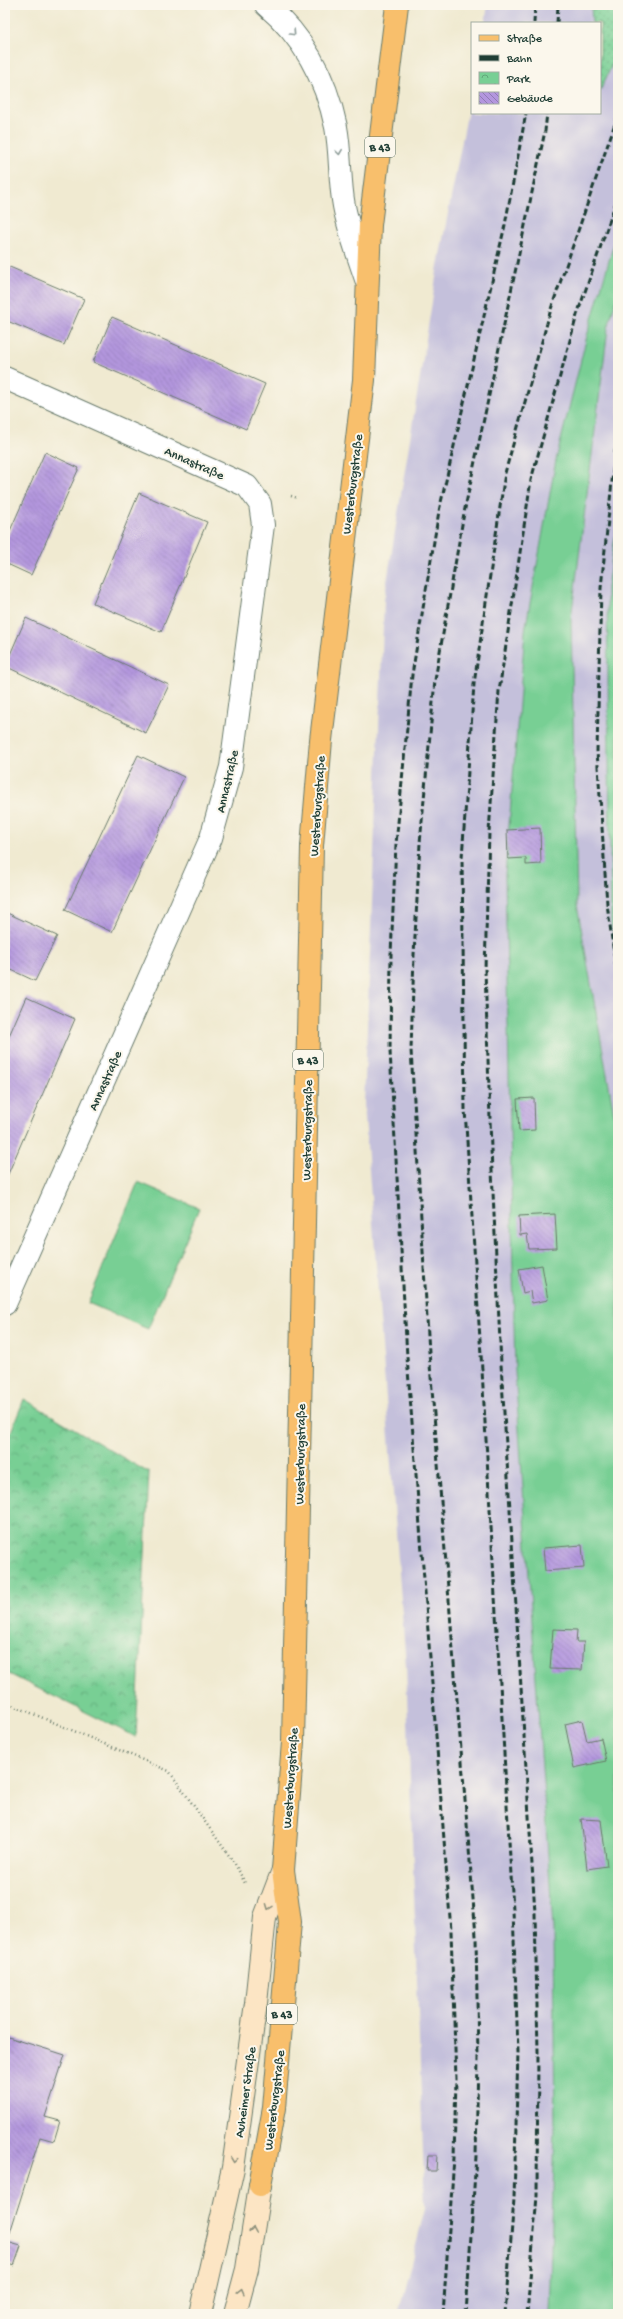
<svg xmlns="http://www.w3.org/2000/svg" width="623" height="2319" font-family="'Gochi Hand',sans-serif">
<defs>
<pattern id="grass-dots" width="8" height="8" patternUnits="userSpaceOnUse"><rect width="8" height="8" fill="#78cf94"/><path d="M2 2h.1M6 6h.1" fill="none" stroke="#62a97a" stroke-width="1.8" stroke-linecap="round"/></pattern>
<pattern id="park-crowns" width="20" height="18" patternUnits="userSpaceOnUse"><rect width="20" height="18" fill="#78cf94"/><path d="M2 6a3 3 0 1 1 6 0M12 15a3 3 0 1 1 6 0" fill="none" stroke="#62a97a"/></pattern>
<pattern id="building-back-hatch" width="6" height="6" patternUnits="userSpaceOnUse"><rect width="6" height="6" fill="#b396de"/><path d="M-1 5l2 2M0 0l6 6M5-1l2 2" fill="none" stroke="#917cb5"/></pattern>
</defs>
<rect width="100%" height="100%" fill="#fbf7ec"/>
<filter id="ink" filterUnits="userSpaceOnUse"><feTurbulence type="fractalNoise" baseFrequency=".025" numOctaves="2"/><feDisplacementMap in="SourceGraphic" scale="8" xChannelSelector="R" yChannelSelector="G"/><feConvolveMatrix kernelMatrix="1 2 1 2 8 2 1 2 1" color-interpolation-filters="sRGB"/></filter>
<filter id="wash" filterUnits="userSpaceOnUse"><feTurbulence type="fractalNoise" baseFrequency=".012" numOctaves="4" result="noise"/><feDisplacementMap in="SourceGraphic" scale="16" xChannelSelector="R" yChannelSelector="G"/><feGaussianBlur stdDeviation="0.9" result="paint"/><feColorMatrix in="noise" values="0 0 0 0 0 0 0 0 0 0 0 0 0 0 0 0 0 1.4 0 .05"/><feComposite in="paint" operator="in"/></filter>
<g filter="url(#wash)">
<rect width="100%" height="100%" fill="#f0ead1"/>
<path fill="#c4c0db" d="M488,5H591L592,23H485Z
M618,52V230L587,336L505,875L515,1371L553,1928L555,2131L549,2314H398L425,2209L406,1666L364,1104L384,600L438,265L472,89V113H600V91Z
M618,292V519L607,588L611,924L618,957V1137L577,905L571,619L608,328Z"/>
<path fill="url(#grass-dots)" stroke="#4c8664" d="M591,5H618V52L600,91V23H592Z"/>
<path fill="url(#park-crowns)" stroke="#4c8664" d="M24,1399L149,1473L136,1737L5,1672V1447Z"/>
<path fill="#78cf94" stroke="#4c8664" d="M618,230V292L608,328L571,619L577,905L618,1137V2314H549L555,2131L553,1928L515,1371L505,875L525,631L556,460L587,336Z
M618,519V957L611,924L607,588Z
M138,1182L199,1208L148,1329L88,1303Z"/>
<g id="blocks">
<path fill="url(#building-back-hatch)" d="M5,265L84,299L64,345L5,320Z
M112,317L265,384L246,429L93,362Z
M45,452L79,468L31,575L5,563V542Z
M139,493L207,522L161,632L93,603Z
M26,618L169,685L146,733L5,666Z
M138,755L184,777L112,932L65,910Z
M540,828L541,864L526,865V858L508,859L507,830Z
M5,912L57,936L35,981L5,967Z
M26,997L75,1019L5,1181V1045Z
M534,1098L535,1130L519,1131L517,1099Z
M555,1214L557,1248L529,1249L527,1234L520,1235L519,1216Z
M542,1265L548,1300L532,1303L530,1291L523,1293L519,1269Z
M582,1545L584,1568L545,1571L543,1548Z
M553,1629L577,1630L576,1642H584L582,1670L550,1669Z
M582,1720L587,1741L601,1738L606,1761L574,1768L565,1724Z
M581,1819L601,1820L607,1866L587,1869Z
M5,2036L65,2055L45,2117L60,2121L54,2141L40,2137L7,2242L21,2246L14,2266L5,2263Z
M428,2155H437L436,2171H427Z"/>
</g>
</g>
<g filter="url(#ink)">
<use href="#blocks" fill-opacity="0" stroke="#687a6b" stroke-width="1"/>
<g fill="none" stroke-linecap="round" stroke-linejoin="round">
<g stroke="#687a6b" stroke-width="24">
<path id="minor" d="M266,5C304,37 326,79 336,127C341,153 339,180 344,206C349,232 359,258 367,282
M5,378L247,486L260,504L263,525L231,767L211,838L5,1304"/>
</g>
<g stroke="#687a6b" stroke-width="24">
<path id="secondary" d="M200,2314L233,2168L256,2003L265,1917L283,1870
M235,2314L247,2269L260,2185"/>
</g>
<g stroke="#687a6b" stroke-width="24">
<path id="primary" d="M260,2185L274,2108L290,1922L283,1870L293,1742L312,846L321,740L364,380L370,225L397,5"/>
</g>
<path stroke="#687a6b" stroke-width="2.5" stroke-dasharray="1 3" stroke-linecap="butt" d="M291,496L298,498
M5,1702L169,1771L235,1864L245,1883"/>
<use href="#minor" stroke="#fff" stroke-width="22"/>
<use href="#secondary" stroke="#fce5c4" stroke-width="22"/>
<use href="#primary" stroke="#f8bf6c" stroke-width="22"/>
<path stroke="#1f3d34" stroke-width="3" stroke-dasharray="6 3" stroke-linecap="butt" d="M534,23L535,5
M557,23L558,5
M618,423L601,588L597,751L607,904L618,982
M443,2314L454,2158L456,2079L451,1931L407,1357L390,1051L391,954L396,844L412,675L439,511L505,225L526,113
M466,2314L476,2156L478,2059L476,1936L429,1352L411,1050L414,955L420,843L435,680L464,513L545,131L547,113
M505,2314L514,2199L518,2052L513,1910L482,1370L465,1110L462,858L474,684L505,473L551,309L618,115
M527,2314L537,2196L538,2051L535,1913L501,1364L491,1149L485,969L489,832L499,691L531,480L577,315L618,196"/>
</g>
<defs><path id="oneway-chevron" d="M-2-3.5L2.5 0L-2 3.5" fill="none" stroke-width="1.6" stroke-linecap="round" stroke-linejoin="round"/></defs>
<g stroke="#8f9e9a">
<use href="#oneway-chevron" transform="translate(293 33) rotate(47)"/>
<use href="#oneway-chevron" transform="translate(339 152) rotate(83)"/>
</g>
<g stroke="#8e917c">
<use href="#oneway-chevron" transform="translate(269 1907) rotate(111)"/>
<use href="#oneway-chevron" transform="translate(234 2160) rotate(98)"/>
<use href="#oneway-chevron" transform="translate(253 2230) rotate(-81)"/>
<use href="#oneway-chevron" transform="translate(241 2291) rotate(-76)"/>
</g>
</g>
<g text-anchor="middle" stroke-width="4" stroke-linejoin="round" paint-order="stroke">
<g fill="#fbf7ec" stroke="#61756b" stroke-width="1">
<rect x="365" y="137" width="30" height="20" rx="3"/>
<rect x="293" y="1050" width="30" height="20" rx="3"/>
<rect x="267" y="2004" width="30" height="20" rx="3"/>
</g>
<g font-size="12" font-weight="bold" fill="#1f3d34">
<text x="380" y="151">B 43</text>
<text x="308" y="1064">B 43</text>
<text x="282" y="2018">B 43</text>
</g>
<g font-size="13" fill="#1f3d34" stroke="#fbf7ec">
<text transform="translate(195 462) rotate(24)" y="5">Annastraße</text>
<text transform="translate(351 484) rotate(-83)" y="5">Westerburgstraße</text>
<text transform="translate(226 781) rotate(-77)" y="5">Annastraße</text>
<text transform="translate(316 806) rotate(-86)" y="5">Westerburgstraße</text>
<text transform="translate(104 1080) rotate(-66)" y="5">Annastraße</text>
<text transform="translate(306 1130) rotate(-89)" y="5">Westerburgstraße</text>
<text transform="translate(299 1454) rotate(-89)" y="5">Westerburgstraße</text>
<text transform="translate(289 1778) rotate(-86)" y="5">Westerburgstraße</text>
<text transform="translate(244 2092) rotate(-82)" y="5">Auheimer Straße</text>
<text transform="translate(273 2100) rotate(-83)" y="5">Westerburgstraße</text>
</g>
</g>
<rect width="623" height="2319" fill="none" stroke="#fbf7ec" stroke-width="20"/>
<rect x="471" y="22" width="130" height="92" fill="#fbf7ec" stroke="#a3ada2"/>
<rect x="479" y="35" width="20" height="6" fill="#f8bf6c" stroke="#a3ada2"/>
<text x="507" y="42" font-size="12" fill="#1f3d34">Straße</text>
<rect x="479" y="55" width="20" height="6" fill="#1f3d34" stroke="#a3ada2"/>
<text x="507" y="62" font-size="12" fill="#1f3d34">Bahn</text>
<rect x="479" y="72" width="20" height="12" fill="url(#park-crowns)" stroke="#a3ada2"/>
<text x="507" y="82" font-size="12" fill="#1f3d34">Park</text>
<rect x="479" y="92" width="20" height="12" fill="url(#building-back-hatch)" stroke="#a3ada2"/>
<text x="507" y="102" font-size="12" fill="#1f3d34">Gebäude</text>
</svg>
